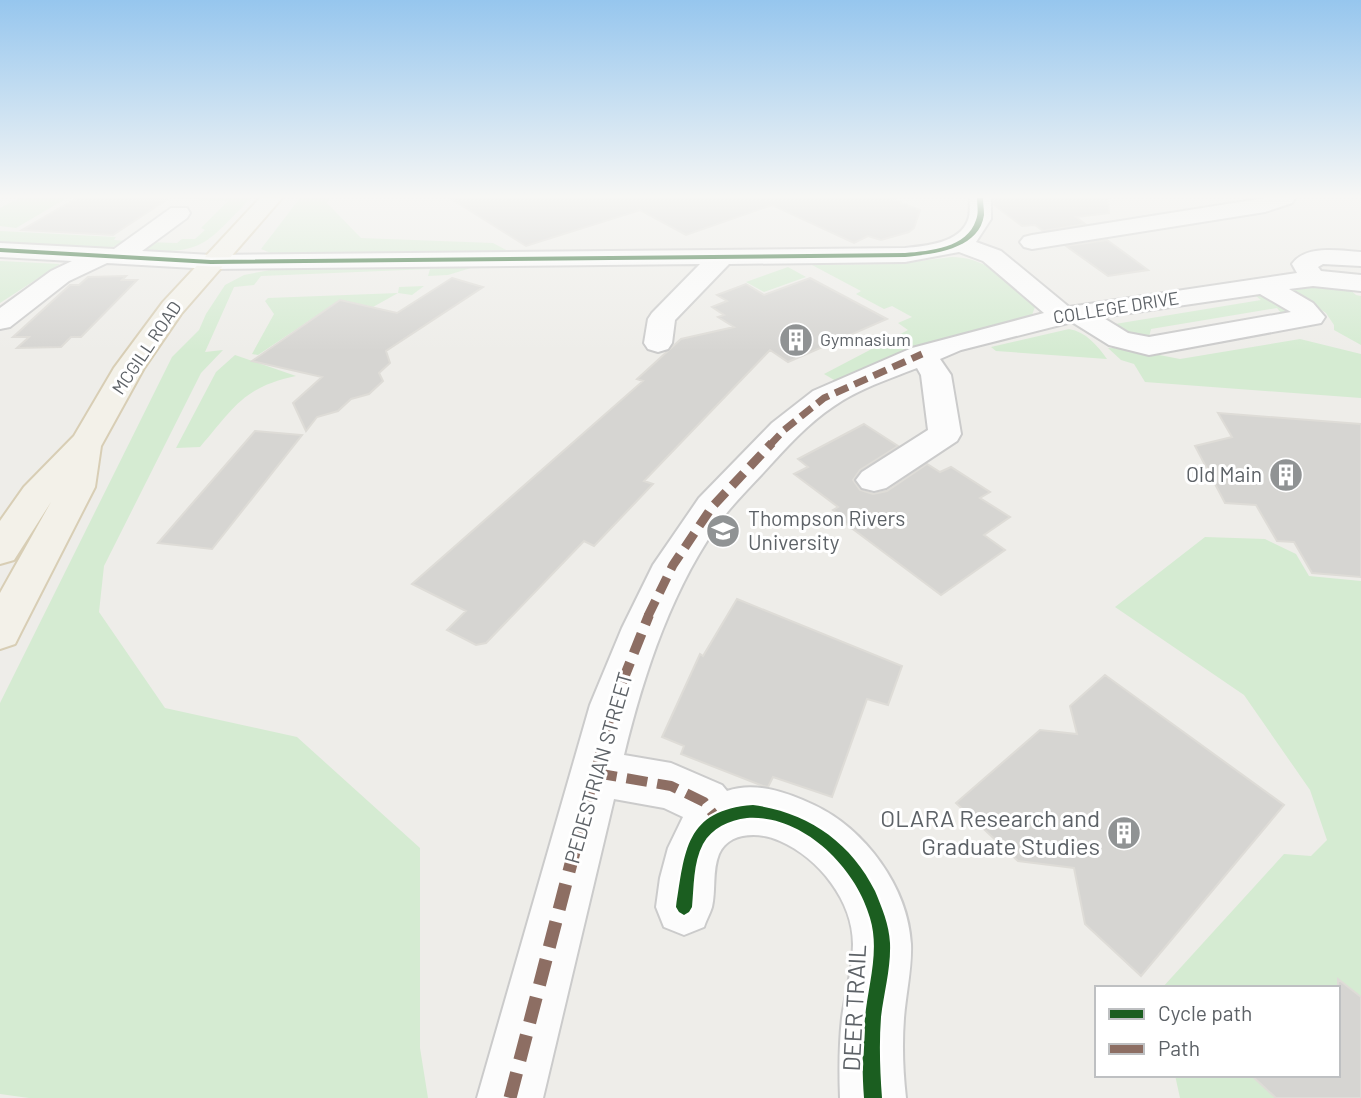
<svg xmlns="http://www.w3.org/2000/svg" width="1361" height="1098" font-family="Barlow,sans-serif">
<rect width="100%" height="100%" fill="#eeede9"/>
<path fill="#d5ebd2" d="M19,198H67L16,228L0,226V208Z
M174,198H251C206,243 206,254 139,251L146,242L177,243L182,239H195L205,230L201,228L228,201Z
M300,198H330L327,203L361,238L493,243L512,253L273,254L261,249Z
M0,231L116,237L114,240L127,241L108,249L0,243Z
M952,257C987,257 1012,283 1035,307L1032,315C964,332 905,353 841,384L824,374L908,330L898,323L912,317L892,306L884,309L856,294L861,291L812,265L895,264Z
M0,261L60,264L0,303Z
M474,267L448,275L428,276L430,269L261,276L254,285L234,287L205,352L223,350L201,373L104,566L99,612L165,708L297,737L420,848V1048L428,1098H29L0,1094V703L172,357L199,330L206,314L225,285L244,275L270,270Z
M788,267L806,277L764,292L746,282Z
M424,286L412,295L398,293L373,307L340,300L258,355L252,354L274,314L265,301L268,298L398,293L399,287Z
M1325,287L1348,288L1356,295L1361,296V345L1334,330V325L1326,313L1293,291L1295,289Z
M1251,292H1259L1297,311L1282,314L1277,308L1151,329L1148,341H1140L1100,316L1115,324L1261,300Z
M1069,329C1086,332 1097,345 1107,359L996,351L991,347Z
M1300,339L1361,354V398L1145,382L1134,364L1121,360L1108,348H1123L1180,359Z
M235,355L296,376C243,387 234,408 200,447L176,448L216,372Z
M1205,537L1265,539L1296,554L1309,576L1361,581V1098H1180L1175,1075H1338V988H1162L1284,854L1311,856L1327,840L1310,790L1244,695L1115,607Z"/>
<path fill="#d6d5d2" stroke="#dedcd7" stroke-width="2" d="M77,198H125L166,200L113,235L22,230Z
M450,198H890L920,210L914,228L909,232L881,240L868,236L854,243L772,205L686,235L640,210L526,246Z
M993,198H1108L1109,213L1076,217L1085,224L1043,231L1035,225L1022,226L994,205Z
M1107,240L1148,270L1108,276L1066,246Z
M126,276L122,280H137L81,337H71L61,347L17,348L29,337H13L70,285H79L88,277Z
M452,278L483,287L386,351L390,363L379,373L383,381L369,394L351,399L338,411L317,417L306,431L293,403L322,377L252,361L340,300L397,313Z
M810,278L887,319L788,362L770,350L644,481L653,484L594,546L584,541L486,643L476,645L447,630L466,611L412,584L643,381L637,379L681,339L734,327L718,317L724,315L712,307L727,301L717,295L746,284L764,295Z
M1218,413L1361,424V577L1312,573L1294,542L1277,541L1256,505L1225,503L1195,446L1232,437Z
M864,424L898,446L860,470L853,480L860,490L873,494L887,491L927,464L940,472L951,467L990,492L980,498L1010,517L984,535L1005,550L941,595L838,518L842,516L833,510L838,507L794,474L808,467L798,459Z
M255,431L302,435L212,549L158,543Z
M737,599L902,666L888,705L867,699L832,797L773,777L768,787L763,786L681,754L684,746L662,737L700,654L703,656Z
M1105,675L1284,805L1141,976L1085,924L1074,868L1018,861L956,803L1040,730L1077,734L1070,706Z
M1338,979L1361,997V1098H1276L1251,1075H1338Z"/>
<g fill="none" stroke-linecap="round" stroke-linejoin="round">
<g stroke="#cbcbcb" stroke-width="4">
<path id="minor" d="M970,198H991V219L976,242L1001,251L1069,307L1297,273L1292,264C1306,244 1340,251 1361,252V266L1323,264L1318,267L1321,271L1361,275V291L1313,286L1289,289L1313,303L1325,317L1321,323L1149,355L1109,345L1072,322L961,350L940,359L951,375L961,434L957,441L886,488L874,491L862,488L856,480L862,472L928,430L921,375L917,368C889,379 858,389 834,406C807,424 786,448 764,472C751,486 737,500 725,515C673,584 644,673 624,755L671,763L722,785L727,791C756,781 788,793 814,805C865,829 908,887 911,944C912,968 906,993 904,1018C902,1045 903,1071 906,1098H840C839,1071 839,1045 842,1018C845,994 853,969 853,944C853,901 819,858 780,841C761,832 729,831 719,854C712,871 716,890 712,907C710,914 706,920 704,927L684,935L664,927L656,907L660,878L668,848L683,817L664,808L614,799L543,1098H477L590,705L622,628L653,565L699,498L772,423L813,391L912,348L1044,313L983,261L959,252L905,262L729,264L675,320L672,343L668,349L658,352L648,349L644,343L648,319L652,313L700,264L211,269L107,263L69,281L10,327L0,329V308L51,271L72,261L0,257V243L114,249L171,208H187L190,213L187,218L142,251L211,255L905,248C926,246 960,243 968,220C971,213 969,205 970,198ZM1260,294L1291,312L1149,337L1128,333L1102,317Z
M1265,198H1295L1292,203L1265,212L1032,249L1024,247L1020,242L1024,237L1032,235Z"/>
</g>
<g stroke="#d8ceb5" stroke-width="4">
<path id="major" d="M260,198H282L181,314L144,368L101,446L95,487L21,632L15,644L0,649V593L51,502L14,560L0,564V521L24,487L74,436L114,368L163,302Z"/>
</g>
<use href="#minor" fill="#fcfcfc" fill-rule="evenodd"/>
<use href="#major" fill="#f3f1e9" fill-rule="evenodd"/>
<path stroke="#8d6e63" stroke-width="7" stroke-dasharray="14 7" stroke-linecap="butt" d="M770,445L784,430L824,398L922,354"/>
<path stroke="#8d6e63" stroke-width="9" stroke-dasharray="17 9" stroke-linecap="butt" d="M648,616L673,565L712,507L772,443"/>
<path stroke="#8d6e63" stroke-width="10" stroke-dasharray="21 10" stroke-linecap="butt" d="M596,773L671,786L704,802L718,820
M580,831L613,705L649,615"/>
<path stroke="#8d6e63" stroke-width="13" stroke-dasharray="26 13" stroke-linecap="butt" d="M510,1098L580,829"/>
<g stroke="#fff" stroke-width="5">
<path id="cycleway" d="M977,198H983C983,203 984,209 984,215C979,250 932,254 905,257L211,264L0,252V248L211,260L905,253C930,251 967,248 976,220C979,213 977,205 977,198Z
M753,805C807,812 851,842 875,891C882,908 889,924 890,943C891,968 884,992 881,1017C879,1044 880,1071 882,1098H864C862,1071 862,1045 865,1018C868,985 880,951 870,918C856,867 802,814 747,818C729,820 712,828 703,844C693,863 694,887 692,907L689,912L684,915L679,912L676,907C685,851 685,810 753,805Z"/>
</g>
<use href="#cycleway" fill="#1b5e20" fill-rule="evenodd"/>
</g>
<linearGradient id="sky" x2="0" y2="1"><stop stop-color="#96c6ee"/><stop offset="0.56" stop-color="#f7f7f5"/><stop offset="1" stop-color="#f7f7f5" stop-opacity="0"/></linearGradient>
<rect width="1361" height="351" fill="url(#sky)"/>
<defs>
<g id="building-disc" transform="scale(1.75)"><circle r="9.5" fill="#909394" stroke="#fff"/><path d="M-4-6H4V6H1V3H-1V6H-4ZM-2.5-4.3h1.7v1.8h-1.7ZM.8-4.3h1.7v1.8H.8ZM-2.5-1h1.7V.8h-1.7ZM.8-1h1.7V.8H.8Z" fill="#fff"/></g>
<g id="university-disc" transform="scale(1.75)"><circle r="9.5" fill="#909394" stroke="#fff"/><path d="M0-5L7-2L0 1L-7-2ZM-4 1L0 2.5L4 1V4Q0 6-4 4Z" fill="#fff"/></g>
</defs>
<g fill-rule="evenodd">
<use href="#building-disc" x="796" y="340"/>
<use href="#building-disc" x="1286" y="475"/>
<use href="#university-disc" x="723" y="531"/>
<use href="#building-disc" x="1124" y="833"/>
</g>
<g text-anchor="middle" stroke-width="6" stroke-linejoin="round" paint-order="stroke">
<g font-size="18" fill="#5d6267" stroke="#fff">
<text transform="translate(1116 308) rotate(-9)" y="6">COLLEGE DRIVE</text>
<text transform="translate(147 348) rotate(-56)" y="6">MCGILL ROAD</text>
</g>
<g font-size="18" fill="#5d6267" stroke="#fff" text-anchor="start">
<text x="820" y="346">Gymnasium</text>
</g>
<g font-size="21" fill="#5d6267" stroke="#fff" text-anchor="end">
<text x="1262" y="482">Old Main</text>
<text x="748" y="526" text-anchor="start">Thompson Rivers<tspan x="748" dy="24">University</tspan></text>
</g>
<g font-size="21" fill="#5d6267" stroke="#fff">
<text transform="translate(599 768) rotate(-74)" y="7">PEDESTRIAN STREET</text>
</g>
<g font-size="24" fill="#5d6267" stroke="#fff" text-anchor="end">
<text x="1100" y="827">OLARA Research and<tspan x="1100" dy="28">Graduate Studies</tspan></text>
</g>
<g font-size="24" fill="#5d6267" stroke="#fff">
<text transform="translate(855 1008) rotate(-87)" y="8">DEER TRAIL</text>
</g>
</g>
<rect x="1095" y="986" width="245" height="91" fill="#ffffff" stroke="#bec0c2" stroke-width="2"/>
<rect x="1109" y="1009" width="35" height="10" fill="#1b5e20" stroke="#bec0c2" stroke-width="2"/>
<text x="1158" y="1021" font-size="21" fill="#5d6267">Cycle path</text>
<rect x="1109" y="1044" width="35" height="10" fill="#8d6e63" stroke="#bec0c2" stroke-width="2"/>
<text x="1158" y="1056" font-size="21" fill="#5d6267">Path</text>
</svg>
